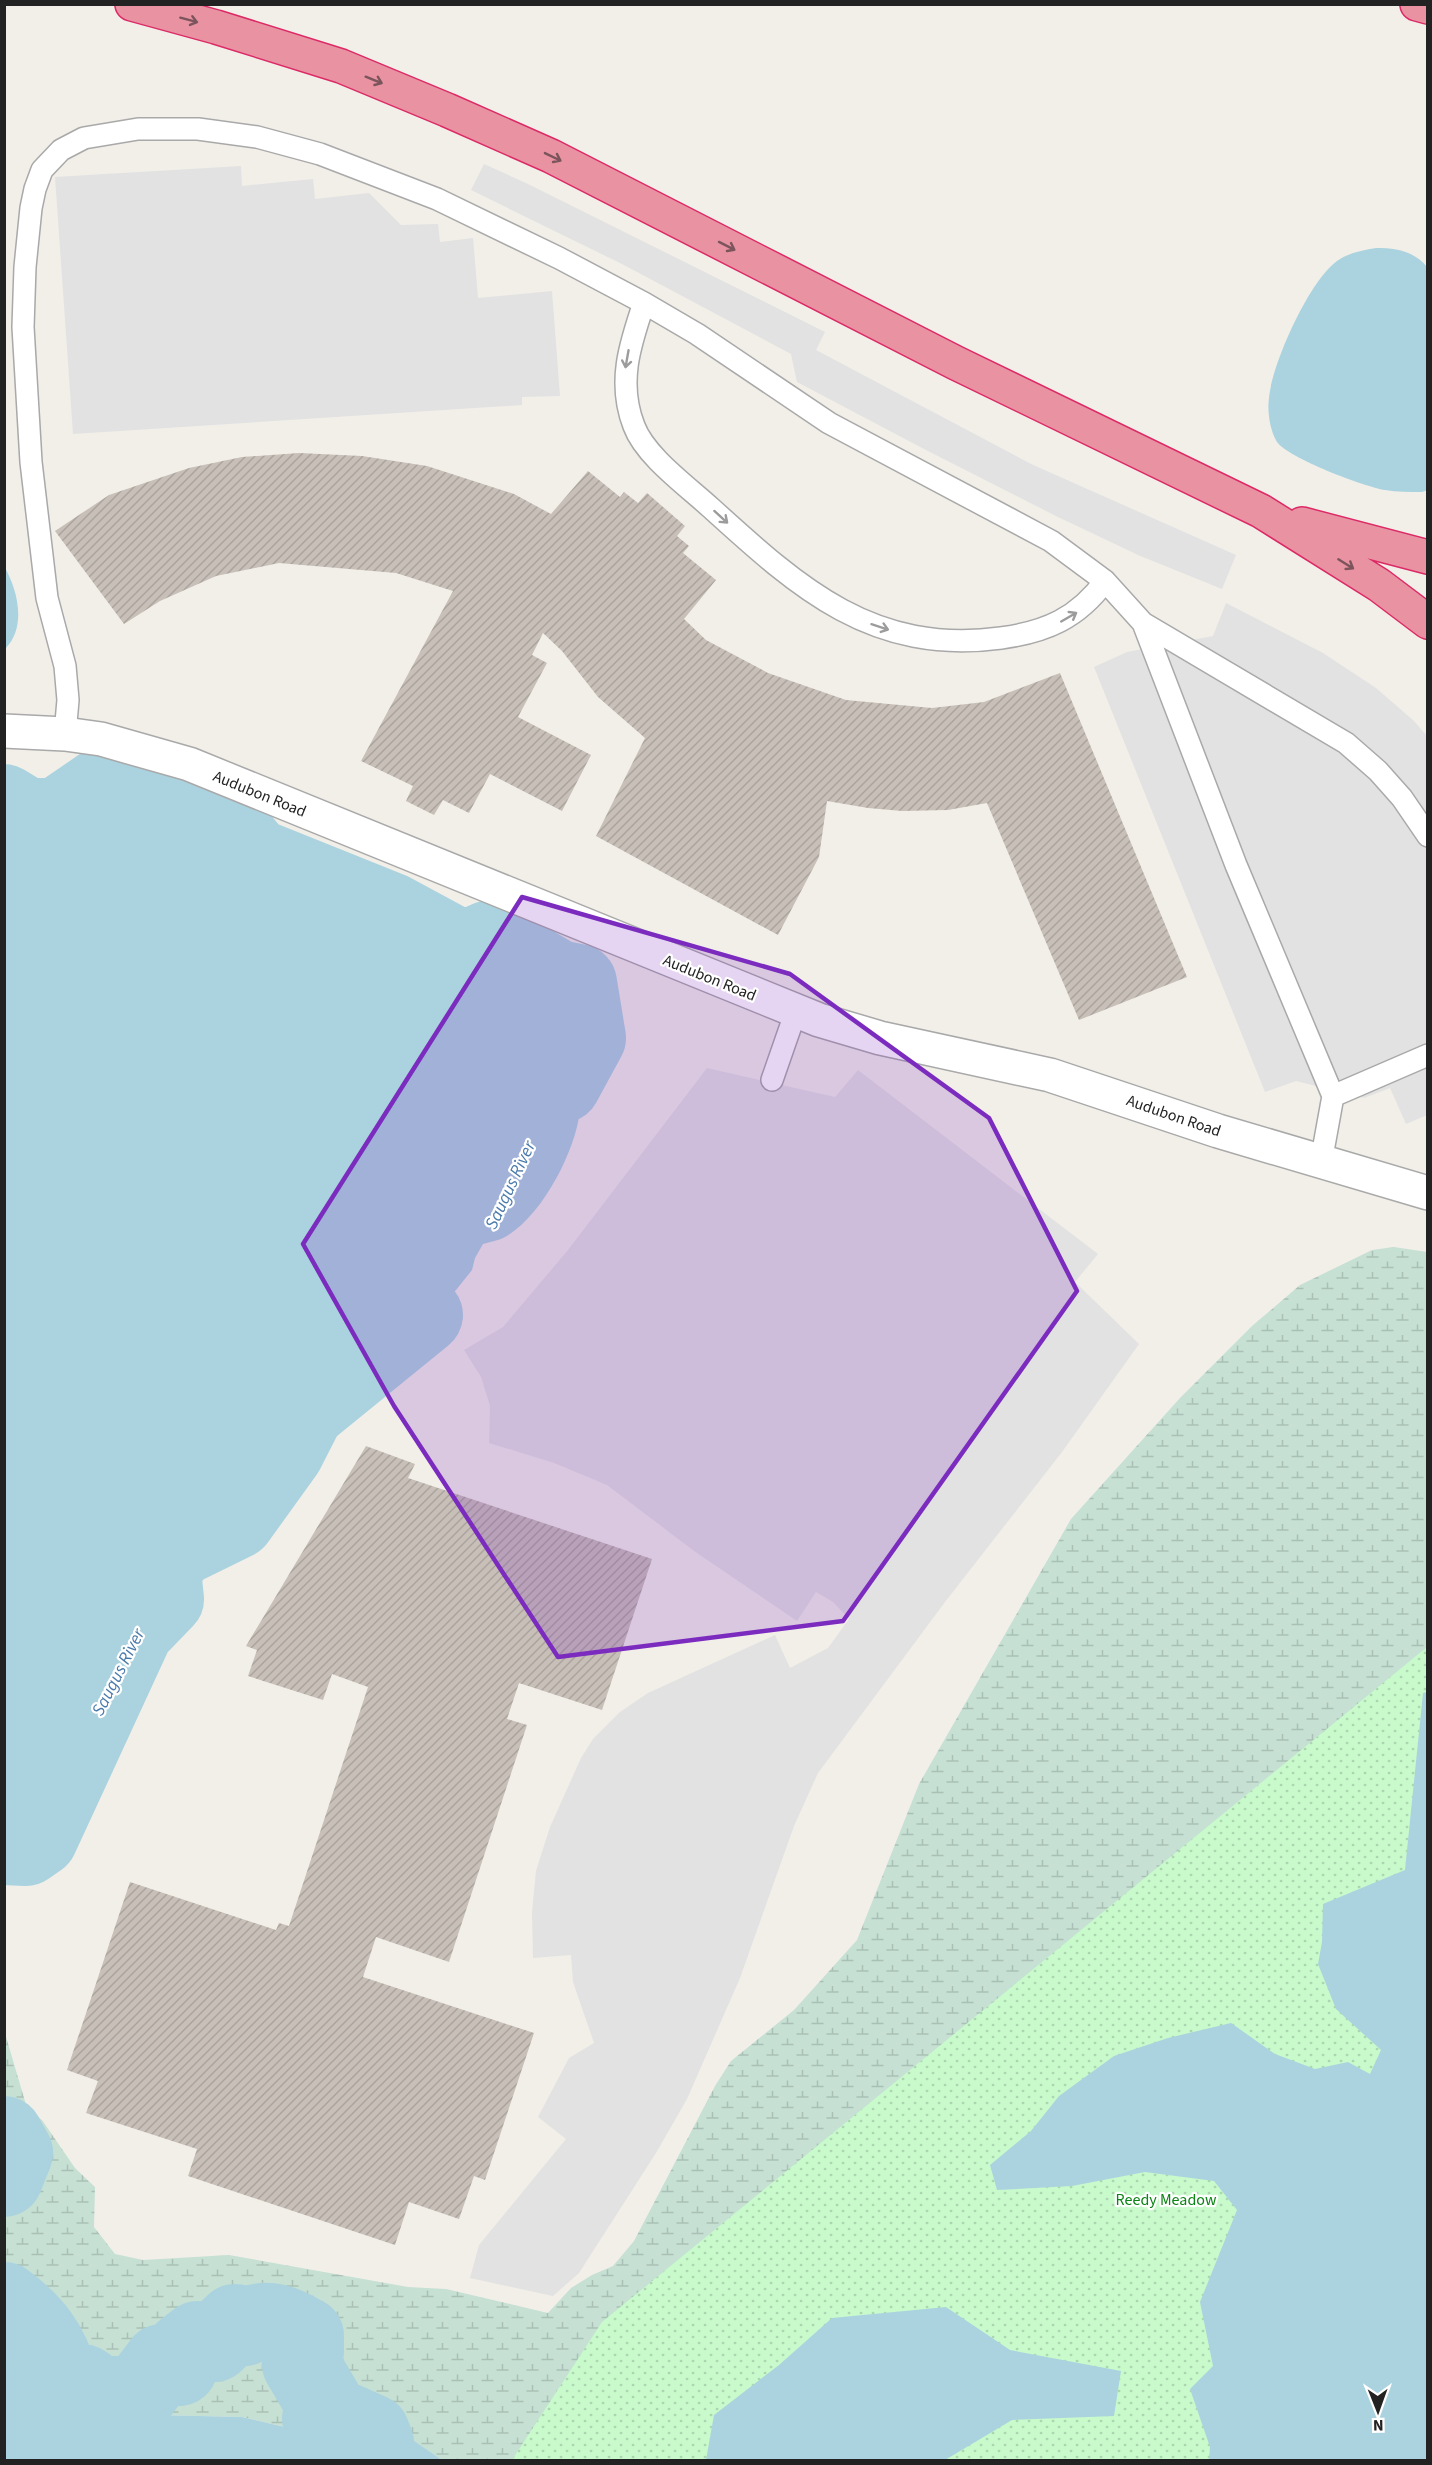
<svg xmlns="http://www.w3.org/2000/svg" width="1432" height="2465" font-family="'Source Sans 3',sans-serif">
<defs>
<pattern id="wetland-marsh" width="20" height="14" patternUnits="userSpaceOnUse" patternTransform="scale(1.5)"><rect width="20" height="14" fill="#c6e0d4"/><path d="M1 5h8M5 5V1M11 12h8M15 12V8" fill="none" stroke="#aac0b6"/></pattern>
<pattern id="park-dots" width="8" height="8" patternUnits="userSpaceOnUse" patternTransform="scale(1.5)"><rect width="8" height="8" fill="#c8facc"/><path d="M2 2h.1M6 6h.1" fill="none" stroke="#acd6af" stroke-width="1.8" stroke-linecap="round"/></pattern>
<pattern id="building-hatch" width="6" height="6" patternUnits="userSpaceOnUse" patternTransform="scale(1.5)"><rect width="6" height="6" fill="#c7bfb8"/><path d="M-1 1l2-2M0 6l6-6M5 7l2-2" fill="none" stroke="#aba49e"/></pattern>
</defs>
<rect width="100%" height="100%" fill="#f2efe9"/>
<path fill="url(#wetland-marsh)" d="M1394,1247L1427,1252L1428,1692L706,2460H442L413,2441L335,2439L242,2417L156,2415L97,2397L31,2328L5,2293L4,2030L27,2108L42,2120L75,2168L95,2187L94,2227L115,2254L143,2260L229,2255L408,2287L446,2289L548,2313L571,2288L592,2275L613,2266L634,2241L715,2086L731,2061L794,2010L857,1940L919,1784L1071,1519L1180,1398L1252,1326L1300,1285L1372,1250Z"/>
<path fill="url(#park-dots)" d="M1427,1647V2460H512L602,2322Z"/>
<path fill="#e2e2e2" d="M484,164L528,184L825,332L816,350L1031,464L1236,555L1222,589L1138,555L1056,516L926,450L797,382L791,354L622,264L471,190Z
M241,166L242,186L313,179L315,199L369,193L401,225L438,224L440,242L473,238L478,298L552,291L560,396L522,397V405L73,434L55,177Z
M1226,603L1323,653L1376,688L1414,721L1427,736V1115L1406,1124L1390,1088L1364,1098L1296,1081L1265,1092L1094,667L1127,652L1213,636Z
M707,1068L835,1097L858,1070L1098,1254L1075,1282L1139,1344L1062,1452L945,1602L818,1773L794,1826L740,1978L687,2099L656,2153L579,2273L553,2296L470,2278L479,2245L566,2139L538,2117L569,2058L594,2043L573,1982L571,1955L533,1958L532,1912L536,1871L550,1827L581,1758L593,1739L620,1712L648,1693L775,1635L790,1668L828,1648L849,1619L833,1602L816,1592L797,1621L694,1551L607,1485L554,1463L489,1443L490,1406L481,1377L464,1350L503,1327L568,1250Z"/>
<path fill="#aad3df" d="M1376,248C1396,248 1414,251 1427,267L1428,490L1422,492C1409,492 1397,492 1385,490C1365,487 1288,458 1277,442C1270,431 1267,411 1269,398C1272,364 1309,281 1337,261C1348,253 1363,250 1376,248Z
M4,566C18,590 27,627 5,649Z
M5,783L12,789L30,790L53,784L110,797L147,808L177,811L220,823L270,844L312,868L336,875L354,878L390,902L415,911L463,936L480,948L581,985L593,1016L597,1047L576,1078C577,1088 581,1100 580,1110C576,1151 540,1221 501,1239C496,1241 489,1242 483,1244L475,1258L472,1270L456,1290L412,1335L393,1364L372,1385L333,1382L308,1396L291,1414L191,1551L180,1574L160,1597L140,1607L126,1624L88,1697L52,1753L14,1859L5,1862Z
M1427,1692V2460H1209L1210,2447L1190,2389L1213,2366L1200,2302L1237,2210L1214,2181L1145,2172L1072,2186L997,2190L990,2165L1031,2131L1059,2096L1114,2056L1168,2038L1231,2023L1275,2054L1315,2069L1348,2062L1370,2074L1381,2050L1336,2009L1318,1964L1322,1942L1323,1904L1405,1870L1423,1693Z
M5,2293L31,2328L97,2397L156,2415L242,2417L335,2439L414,2441L442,2460H5Z
M946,2307L1010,2350L1121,2371L1114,2416L1012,2420L945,2460H706L714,2415L779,2365L832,2318Z"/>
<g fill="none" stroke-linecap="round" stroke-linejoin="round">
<path stroke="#aad3df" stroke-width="78" d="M4,803L27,817H57L111,780L142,784L187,800L231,828L255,857L392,912L455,946H474L490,939L558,979L578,983L587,1038L562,1084
M4,1846L26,1847L39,1838L135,1630L165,1599L162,1571L177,1549L236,1520L285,1452L306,1411L424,1315
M4,2135L14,2153L4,2178
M4,2301C34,2323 50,2344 60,2380C81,2379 87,2383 99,2400L115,2395L140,2392L162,2363L179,2367L185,2350L198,2340L214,2343L235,2323L244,2327C269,2316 283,2324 305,2336V2352L301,2364L324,2403L321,2419L331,2426L344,2421L371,2433L375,2443L369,2453L354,2442L335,2446L325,2454L328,2460"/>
</g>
<path fill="url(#building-hatch)" d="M299,453L362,456L427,466L514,494L551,514L588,471L620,497L624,492L638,503L647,493L685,526L677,536L689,546L683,553L716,580L684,619L706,640L768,673L846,700L932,708L984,702L1060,673L1187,977L1079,1020L987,803L948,810L902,811L868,808L827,801L819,857L778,935L596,836L645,738L598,697L562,651L543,633L532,655L547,663L518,717L591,755L562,811L490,774L469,813L443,800L434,815L406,801L413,786L361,761L453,591L396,573L279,563L216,576L160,601L124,624L55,531L109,495L189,468L242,457Z
M366,1446L415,1464L408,1478L652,1559L602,1710L519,1683L507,1719L527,1725L449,1962L376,1937L363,1977L534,2033L485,2180L474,2176L459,2219L409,2202L395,2245L188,2176L197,2149L86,2113L98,2081L67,2070L130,1882L276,1930L279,1923L289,1926L368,1687L332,1674L323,1700L248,1676L257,1650L246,1646Z"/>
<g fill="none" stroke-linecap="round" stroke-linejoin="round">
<g stroke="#a9a9a9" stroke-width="24">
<path id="lane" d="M644,303C630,344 617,383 634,426C645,456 687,486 711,508C800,589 873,655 1001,638C1046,632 1078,618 1105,581
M1143,623L1346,743L1378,771L1402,798L1428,836
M65,734L68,700L65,666L47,598L31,462L23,327L25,267L31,208L35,189L42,170L61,150L84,138L138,129H198L257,137L320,154L437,199L559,258L644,303L697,334L829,423L1051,541L1105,581L1143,623L1236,865L1333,1096L1321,1162
M772,1080L796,1011
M1333,1096L1428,1055"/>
</g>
<g stroke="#a9a9a9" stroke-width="36">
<path id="street" d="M4,731L65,734L101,739L189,764L819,1020L880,1038L1050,1075L1218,1131L1428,1193"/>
</g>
<g stroke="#dc2a67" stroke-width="36">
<path id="highway" d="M132,4L216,27L341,66L447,110L551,156L956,363L1261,511L1379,585L1428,622
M1417,4L1428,7
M1302,524L1428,557"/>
</g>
<use href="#lane" stroke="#fff" stroke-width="21"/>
<use href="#street" stroke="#fff" stroke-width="33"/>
<use href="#highway" stroke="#e892a2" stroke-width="33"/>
</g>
<defs><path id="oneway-shaft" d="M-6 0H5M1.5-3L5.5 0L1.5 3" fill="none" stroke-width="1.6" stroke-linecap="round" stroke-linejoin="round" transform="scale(1.5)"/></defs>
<g stroke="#7b545c">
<use href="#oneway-shaft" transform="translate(189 20) rotate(15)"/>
<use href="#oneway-shaft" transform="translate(374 80) rotate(22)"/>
<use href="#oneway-shaft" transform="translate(553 157) rotate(26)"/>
<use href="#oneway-shaft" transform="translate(727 246) rotate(27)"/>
<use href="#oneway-shaft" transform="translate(1346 564) rotate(32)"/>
</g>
<g stroke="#9c9c9c">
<use href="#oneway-shaft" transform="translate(627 359) rotate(100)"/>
<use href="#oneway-shaft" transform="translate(721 517) rotate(42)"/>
<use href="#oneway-shaft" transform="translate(1069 617) rotate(-30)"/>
<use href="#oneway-shaft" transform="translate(880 627) rotate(18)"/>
</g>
<path fill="#7b2cbf" fill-opacity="0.2" stroke="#7b2cbf" stroke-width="4.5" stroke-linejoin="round" d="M522,897L790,974L989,1118L1077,1291L843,1621L558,1657L394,1406L303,1244Z"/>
<g text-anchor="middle" stroke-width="4.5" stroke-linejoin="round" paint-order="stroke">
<g font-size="16" fill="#222" stroke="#fff">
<text transform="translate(260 793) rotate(22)" y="6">Audubon Road</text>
<text transform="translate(710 977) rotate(22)" y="6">Audubon Road</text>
<text transform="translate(1174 1115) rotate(19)" y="6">Audubon Road</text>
</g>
<g font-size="16" fill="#0c8416" stroke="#fff">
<text x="1166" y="2205">Reedy Meadow</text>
</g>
<g font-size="18" font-style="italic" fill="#4a7aab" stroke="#fff">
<text transform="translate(510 1185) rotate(-65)" y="6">Saugus River</text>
<text transform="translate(118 1672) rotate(-63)" y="6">Saugus River</text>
</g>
</g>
<rect width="1432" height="2465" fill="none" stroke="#222222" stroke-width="12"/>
<g transform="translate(1378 2411) rotate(179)" stroke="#ffffff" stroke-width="4.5" paint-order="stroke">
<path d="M0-4.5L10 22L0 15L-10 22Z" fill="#222222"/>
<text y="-9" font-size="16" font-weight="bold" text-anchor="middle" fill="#222222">N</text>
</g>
</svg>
